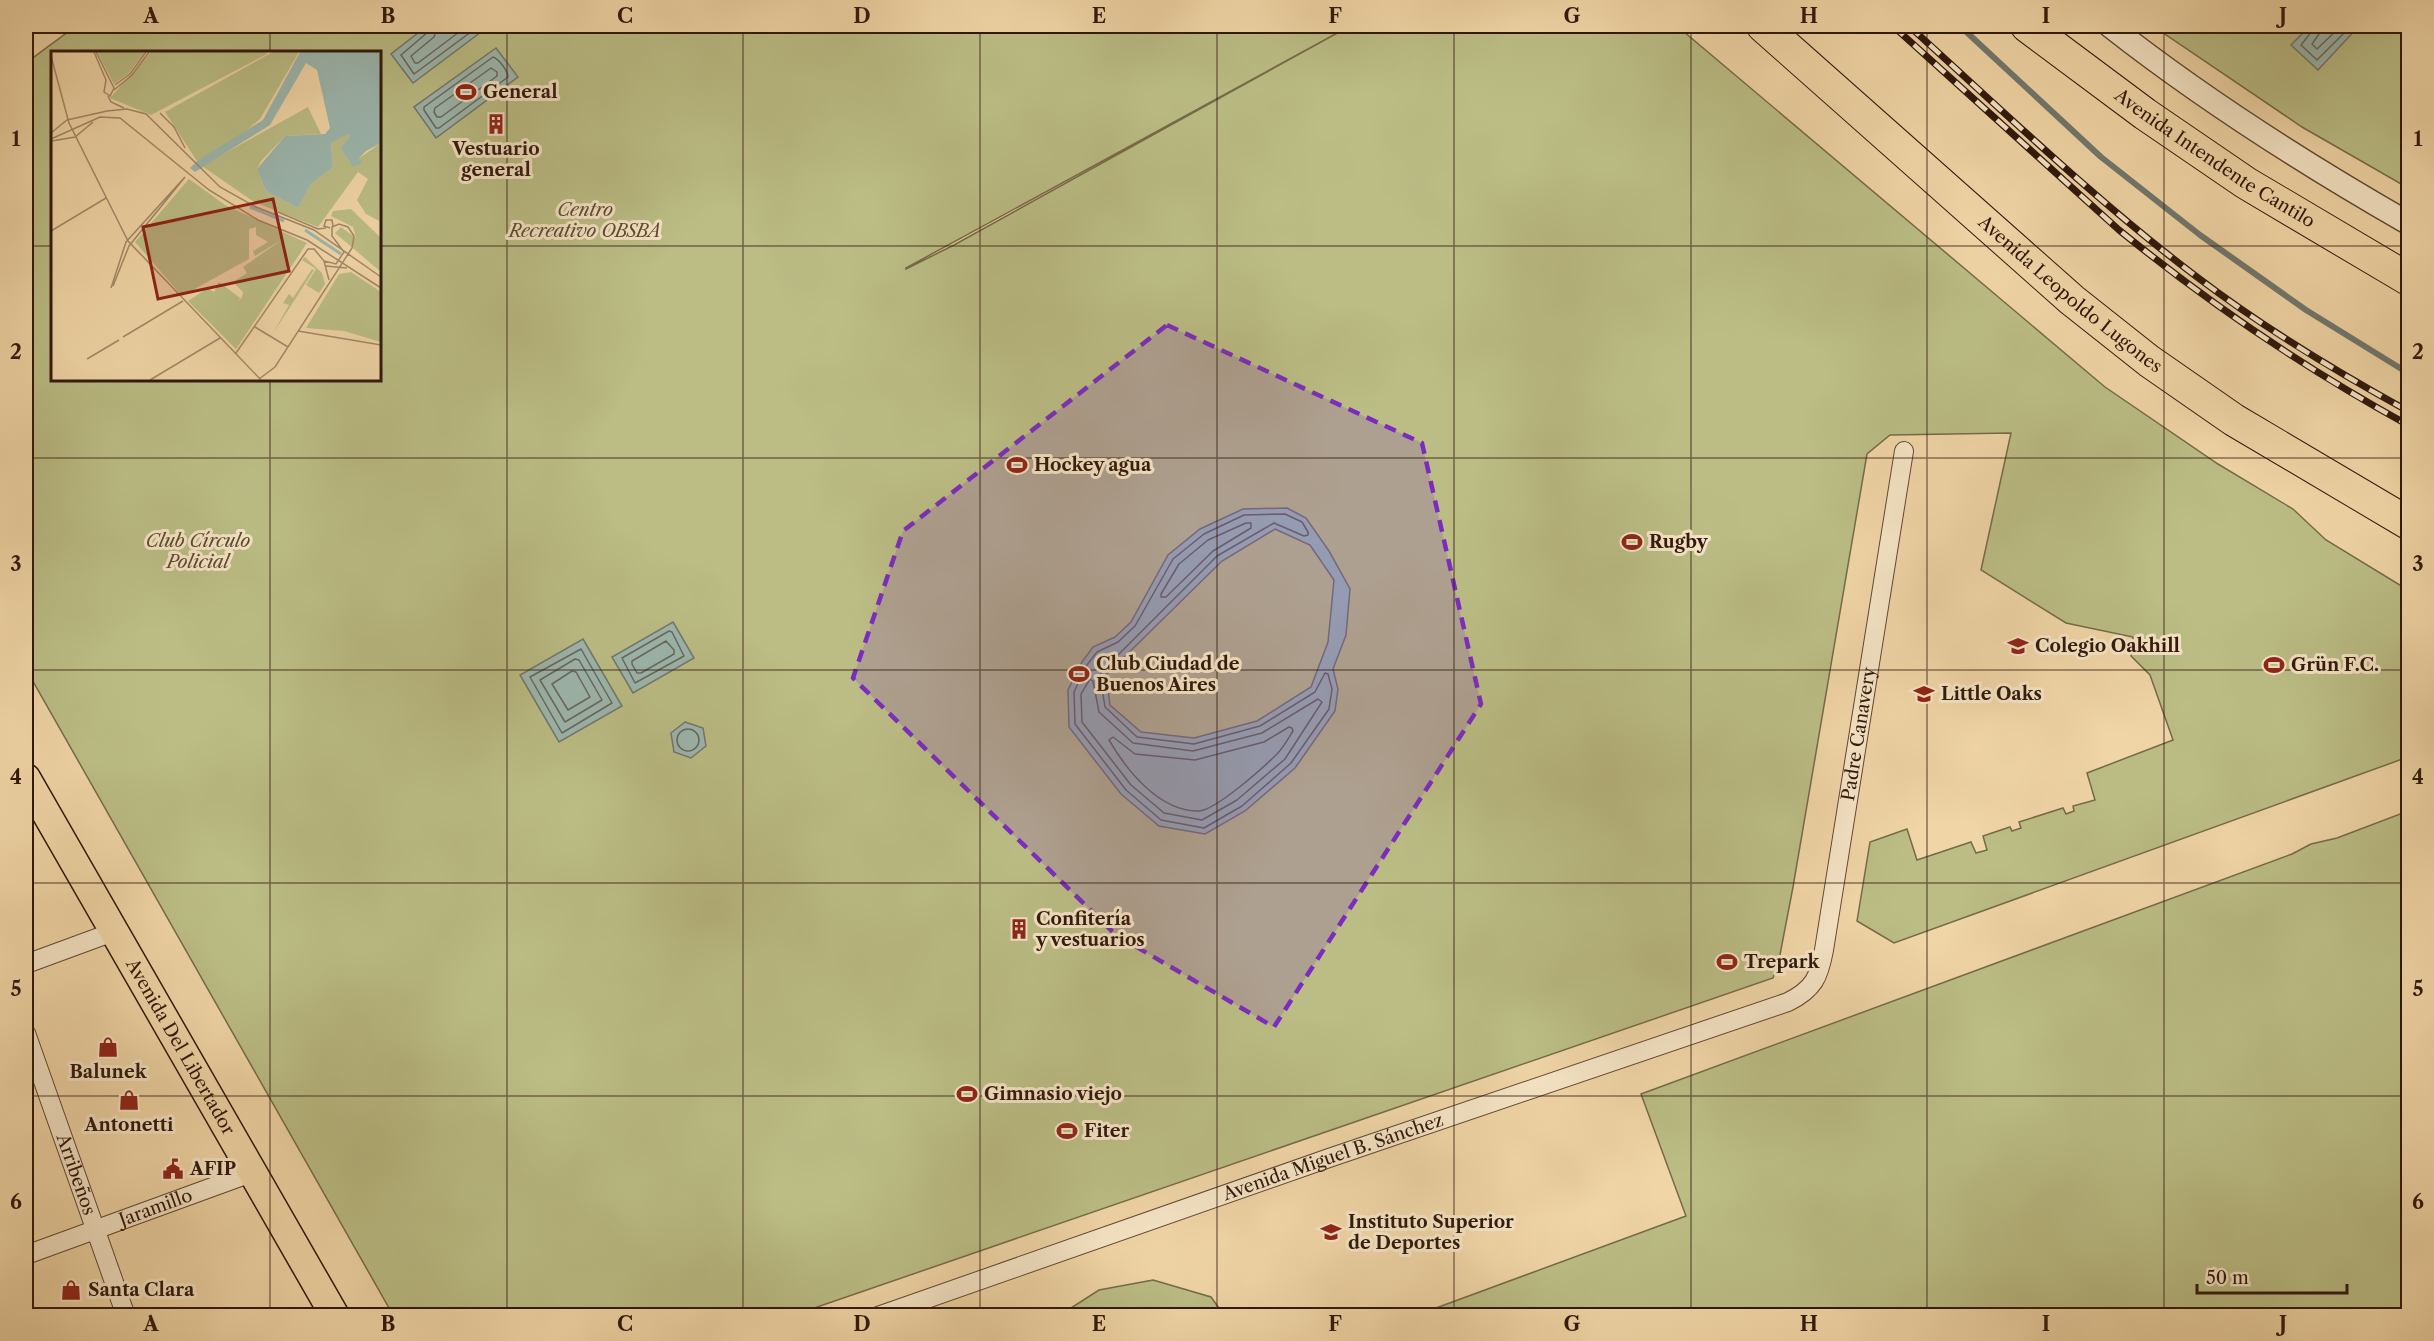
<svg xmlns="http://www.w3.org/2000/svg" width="2434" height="1341" font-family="'Libre Caslon Text',serif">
<rect width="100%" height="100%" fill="#f0d5a6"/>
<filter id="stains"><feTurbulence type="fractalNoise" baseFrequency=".00333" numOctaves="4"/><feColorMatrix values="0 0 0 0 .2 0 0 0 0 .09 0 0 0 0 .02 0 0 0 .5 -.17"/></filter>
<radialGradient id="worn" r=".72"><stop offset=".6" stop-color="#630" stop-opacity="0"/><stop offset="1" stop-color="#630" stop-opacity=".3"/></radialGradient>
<path fill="#bbbd85" stroke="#766a48" stroke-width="1.5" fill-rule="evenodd" d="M76,26H1677L2105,387L2218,464L2293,509L2326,540L2408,590V757L1894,943L1857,921L1870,842L1907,829L1917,860L1971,842L1976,853L1987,850L1983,836L2010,827L2012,831L2021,828L2019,822L2063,808L2066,814L2074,811L2073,806L2095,800L2087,773L2173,740L2150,675L2131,656L2133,637L2066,623L1981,570L2011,433L1890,435L1867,454L1793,887L1778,965L1773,978L794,1315H393L26,669V63ZM1341,31L954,245L906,269V268ZM52,52H380V380H52Z
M2153,26H2408V188L2302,127Z
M2408,811V1315H1417L1686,1216L1641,1094L2292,854L2311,844L2337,838Z
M1153,1280L1211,1297L1224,1315H1176L1155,1308L1109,1315H1060L1099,1290Z"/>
<path fill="#9cb7af" stroke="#71776e" stroke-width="1.5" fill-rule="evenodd" d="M427,26H489L413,83L391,54Z
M2310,26H2359L2318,70L2291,45Z
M496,48L518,77L436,138L414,107Z
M1287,508L1306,518L1329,551L1350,589L1346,635L1333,669L1338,689L1335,711L1295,768L1245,811L1205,834L1159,826L1121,794L1069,727L1068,690L1082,662L1093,647L1115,637L1131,622L1168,555L1200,529L1243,509ZM1275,529L1310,545L1334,580L1328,642L1311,687L1257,721L1194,738L1141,732L1110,705L1106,675L1222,561Z
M673,622L694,658L633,693L612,657Z
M583,639L622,706L559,742L520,675Z
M685,722L703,728L706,746L691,758L674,752L671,733Z"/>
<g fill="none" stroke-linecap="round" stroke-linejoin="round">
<path stroke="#66685e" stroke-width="1.5" d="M430,26L428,32L401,55L414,74L479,26
M438,26L434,37L411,56L415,63H418L467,26
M2313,26L2312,31L2301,45L2317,60L2351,26
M2321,26L2319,34L2312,44L2317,49L2341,26
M493,57C499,59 508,71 508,77L439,128H436L424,110V107Z
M491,68L497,72V76L441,117H437L434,112L435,108Z
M1285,514L1302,522L1308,532V535L1304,536L1274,523L1217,556L1102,671L1100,676L1105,707L1137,737L1194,744L1260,726L1315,692L1325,673L1328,674L1332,689L1329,709L1291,763L1242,806L1204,828L1161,820L1126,790L1075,724L1074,692L1087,665L1097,652L1118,642L1135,626L1173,559L1204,534L1244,515Z
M1246,523H1251V528L1213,551L1166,597H1161V594L1179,564L1208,540Z
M669,631L672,632L684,656L635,683L622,658Z
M666,641L674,650V654L641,673H637L632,664V661Z
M581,649L612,703L562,733L530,677Z
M575,659L579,660L602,700L565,722L540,680Z
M572,671L576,672L590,697L568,710L552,684Z
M1090,679L1093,681L1099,712L1133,743L1193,751L1262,733L1318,699L1322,702L1285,759L1237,800L1202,820L1164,813L1131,785L1082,722L1081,694Z
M1289,727L1292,728L1293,731C1288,739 1283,748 1277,754C1264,767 1216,810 1199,811C1160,812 1127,771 1109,740L1113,737L1135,754L1195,760L1264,742Z
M677 740a11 11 0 1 1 22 0a11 11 0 1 1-22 0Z"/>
<path stroke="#71776e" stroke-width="6" d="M1960,26L2101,157L2200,235L2306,310L2408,373"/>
<g stroke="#604732" stroke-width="20">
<g id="minor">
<path d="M26,964L113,932"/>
<path id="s1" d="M26,1033L126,1316"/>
<path id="s2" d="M26,1255L251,1173"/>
<path id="s3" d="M878,1316L1329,1158L1788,1002C1814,989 1819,977 1824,950L1904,451"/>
</g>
</g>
<g stroke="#604732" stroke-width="25">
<path id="tertiary" d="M2110,26C2203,99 2305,164 2408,223"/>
</g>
<g stroke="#30180c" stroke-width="31">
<g id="primary">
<path id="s4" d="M26,778L335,1316"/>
</g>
</g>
<g stroke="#30180c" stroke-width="34">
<g id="motorway">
<path id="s5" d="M1763,26L2072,300L2149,361L2234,420L2408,523"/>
<path id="s6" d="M2027,26L2145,114L2246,183L2408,279"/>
</g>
</g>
<use href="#minor" stroke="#f5e4c5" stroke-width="18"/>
<use href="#tertiary" stroke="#f5e4c5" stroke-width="22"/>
<use href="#primary" stroke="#f0d5a6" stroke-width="28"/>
<use href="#motorway" stroke="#f0d5a6" stroke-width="32"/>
<g stroke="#30180c" stroke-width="7">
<path id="rail" d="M1893,26L2119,230C2210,304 2306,369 2408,425
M1909,26C2003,111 2095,200 2197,277C2264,328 2335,371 2408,411"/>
</g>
<use href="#rail" stroke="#f5e4c5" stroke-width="4.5" stroke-dasharray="14" stroke-linecap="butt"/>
</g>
<path fill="#7b2cbf" fill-opacity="0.2" stroke="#7b2cbf" stroke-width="4.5" stroke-dasharray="12 8" stroke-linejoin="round" d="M1167,325L1422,443L1481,704L1274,1027L1116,935L853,678L903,531Z"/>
<path fill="none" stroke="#30180c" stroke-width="1.5" stroke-opacity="0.55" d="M270,26V52M507,26V1316M743,26V1316M980,26V1316M1217,26V1316M1454,26V1316M1691,26V1316M1927,26V1316M2164,26V1316M26,246H52M380,246H2408M270,380V1316M26,458H2408M26,670H2408M26,883H2408M26,1096H2408"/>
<defs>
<g id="stadium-bare" transform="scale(1.62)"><path d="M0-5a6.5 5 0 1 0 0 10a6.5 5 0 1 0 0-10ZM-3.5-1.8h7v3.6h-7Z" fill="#8f2418" stroke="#f5e4c5" stroke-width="2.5" paint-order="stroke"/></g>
<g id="building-bare" transform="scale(1.62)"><path d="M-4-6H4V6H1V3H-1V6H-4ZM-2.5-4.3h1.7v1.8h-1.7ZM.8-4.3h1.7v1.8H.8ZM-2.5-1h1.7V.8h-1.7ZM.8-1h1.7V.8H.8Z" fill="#8f2418" stroke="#f5e4c5" stroke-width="2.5" paint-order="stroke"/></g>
<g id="school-bare" transform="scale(1.62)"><path d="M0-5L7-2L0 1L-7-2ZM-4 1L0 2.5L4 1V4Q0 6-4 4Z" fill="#8f2418" stroke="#f5e4c5" stroke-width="2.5" paint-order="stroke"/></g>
<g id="shop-bare" transform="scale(1.62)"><path d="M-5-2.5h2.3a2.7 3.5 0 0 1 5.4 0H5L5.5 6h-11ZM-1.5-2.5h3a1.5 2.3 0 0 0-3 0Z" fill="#8f2418" stroke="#f5e4c5" stroke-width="2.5" paint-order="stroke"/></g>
<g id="civic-bare" transform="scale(1.62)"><path d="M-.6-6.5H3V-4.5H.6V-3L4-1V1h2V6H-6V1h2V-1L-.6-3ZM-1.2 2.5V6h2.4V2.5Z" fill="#8f2418" stroke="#f5e4c5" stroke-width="2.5" paint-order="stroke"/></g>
<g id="university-bare" transform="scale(1.62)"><path d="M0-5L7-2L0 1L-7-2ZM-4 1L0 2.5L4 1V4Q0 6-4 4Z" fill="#8f2418" stroke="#f5e4c5" stroke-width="2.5" paint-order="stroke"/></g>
</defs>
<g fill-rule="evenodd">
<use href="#stadium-bare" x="466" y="92"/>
<use href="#building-bare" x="496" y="124"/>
<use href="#stadium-bare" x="1017" y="465"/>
<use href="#stadium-bare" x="1632" y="542"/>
<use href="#school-bare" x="2018" y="646"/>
<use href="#stadium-bare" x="2274" y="665"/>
<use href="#stadium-bare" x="1079" y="674"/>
<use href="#school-bare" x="1924" y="694"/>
<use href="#building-bare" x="1019" y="929"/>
<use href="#stadium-bare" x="1727" y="962"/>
<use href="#shop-bare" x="108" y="1047"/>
<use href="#stadium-bare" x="967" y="1094"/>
<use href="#shop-bare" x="129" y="1100"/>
<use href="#stadium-bare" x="1067" y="1131"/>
<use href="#civic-bare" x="173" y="1169"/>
<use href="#university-bare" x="1331" y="1232"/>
<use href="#shop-bare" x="71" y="1290"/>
</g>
<g text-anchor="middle" stroke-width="6" stroke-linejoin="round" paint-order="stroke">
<g font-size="18" font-weight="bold" fill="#30180c" stroke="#f5e4c5" text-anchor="start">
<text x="483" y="98">General</text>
<text x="496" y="155" text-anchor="middle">Vestuario<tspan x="496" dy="21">general</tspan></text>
<text x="1034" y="471">Hockey agua</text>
<text x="1649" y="548">Rugby</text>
<text x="2035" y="652">Colegio Oakhill</text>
<text x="1096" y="670">Club Ciudad de<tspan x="1096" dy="21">Buenos Aires</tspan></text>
<text x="2291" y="671">Grün F.C.</text>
<text x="1941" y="700">Little Oaks</text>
<text x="1036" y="925">Confitería<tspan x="1036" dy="21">y vestuarios</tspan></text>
<text x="1744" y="968">Trepark</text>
<text x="108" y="1078" text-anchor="middle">Balunek</text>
<text x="984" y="1100">Gimnasio viejo</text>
<text x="129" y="1131" text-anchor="middle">Antonetti</text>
<text x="1084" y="1137">Fiter</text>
<text x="190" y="1175">AFIP</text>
<text x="1348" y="1228">Instituto Superior<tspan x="1348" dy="21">de Deportes</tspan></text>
<text x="88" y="1296">Santa Clara</text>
</g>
<g font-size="18" fill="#30180c" stroke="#f5e4c5">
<text dy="6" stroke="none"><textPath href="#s6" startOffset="230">Avenida Intendente Cantilo</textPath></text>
<text dy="6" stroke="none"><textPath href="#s5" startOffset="408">Avenida Leopoldo Lugones</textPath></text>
<text dy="6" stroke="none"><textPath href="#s3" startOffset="1248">Padre Canavery</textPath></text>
<text dy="6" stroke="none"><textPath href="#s4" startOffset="310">Avenida Del Libertador</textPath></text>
<text dy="6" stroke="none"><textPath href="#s3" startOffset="482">Avenida Miguel B. Sánchez</textPath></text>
<text dy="6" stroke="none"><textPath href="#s1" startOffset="150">Arribeños</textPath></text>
<text dy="6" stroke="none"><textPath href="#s2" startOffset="138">Jaramillo</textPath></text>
</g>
<g font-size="18" font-style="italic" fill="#5a4a30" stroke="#f5e4c5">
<text x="585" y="216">Centro<tspan x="585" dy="21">Recreativo OBSBA</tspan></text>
<text x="198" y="547">Club Círculo<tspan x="198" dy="21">Policial</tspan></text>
</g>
</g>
<g transform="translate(51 51)">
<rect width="330" height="330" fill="#f0d5a6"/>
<path d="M46,1H94L77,23L63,33ZM100,1H214L216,3L100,64L59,47ZM222,1H248L209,68L184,89L146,110L114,61ZM257,56L270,83L234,85L210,110L206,118L215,140L247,157L260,133L282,116L280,92L296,82L298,87L289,97L300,113L330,92L328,170L315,163L306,149L317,128L307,121L267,176L203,151L151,115ZM138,128L174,154L256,192L185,298L137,250L157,237L163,241L168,231L189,247L187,251L191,246L192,241L182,231L196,222L192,216L232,188L204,205L202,200L217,191L205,184V176L198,178V208L131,245L84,191ZM300,158L330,187V221L284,182L290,176L305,187L302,176L280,165L282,160ZM254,206L271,222L274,233L268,242L255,234L265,218L251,209ZM261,218L263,219L221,284L238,254L232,252L238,243L242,247ZM300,221L330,241V291L293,280L255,277L288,223Z" fill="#bbbd85"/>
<path d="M249,1H330V92L315,100L308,107L311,112L302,116L289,97L298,87L297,83L280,92L282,116L260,133L247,157L215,140L206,118L234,85L274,83L279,77L266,19L255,12L219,74L144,121L139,117L146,110L212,69Z" fill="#9cb7af"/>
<path fill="none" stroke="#9cb7af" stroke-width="3" d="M199,156L233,170M254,179L290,203"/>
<path fill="none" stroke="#a38968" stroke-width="1.5" d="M43,1L55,29L53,41L59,45L63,37L45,1M0,5L18,72L77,190L210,329M64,34L79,23L95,1M63,39L81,24L98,1M57,45L60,51L73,57M109,62L123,76L134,97M0,82L16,69L56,60L76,58L95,63L169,136L205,156L263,179L330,226M0,88L49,66L69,67L158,139L207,169L256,189L330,237M1,90L24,86L42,71M227,161L267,178L275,177M279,177L273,175L275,169H281L282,175M0,180L55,147M275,215L296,217M62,235L78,195L134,126M60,237L75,191L134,126M204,276L237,296M247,280L330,294M72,286L132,250M185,302L257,198H263L273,210L278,229M36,308L68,289M208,328L224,316L301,197L303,185L297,176L288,173L281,176V185L293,201L285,213L273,210M99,329L169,287"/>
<path fill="#8f2418" fill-opacity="0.15" stroke="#8f2418" stroke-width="3" d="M222,148L238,220L107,248L92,176Z"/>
<rect width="330" height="330" fill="none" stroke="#30180c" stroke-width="3"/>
</g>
<rect width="2434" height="1341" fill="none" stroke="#f0d5a6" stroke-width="66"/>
<path d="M2197 1284v9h150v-9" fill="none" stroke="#30180c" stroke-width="3"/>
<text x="2206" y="1284" font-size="18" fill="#30180c" stroke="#f5e4c5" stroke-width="4.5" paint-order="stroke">50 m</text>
<rect x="33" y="33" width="2368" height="1275" fill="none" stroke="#30180c" stroke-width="2"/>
<g font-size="20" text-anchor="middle" font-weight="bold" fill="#30180c">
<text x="151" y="23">A</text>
<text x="388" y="23">B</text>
<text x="625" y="23">C</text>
<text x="862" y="23">D</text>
<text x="1099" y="23">E</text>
<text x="1335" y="23">F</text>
<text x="1572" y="23">G</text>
<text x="1809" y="23">H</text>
<text x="2046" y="23">I</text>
<text x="2283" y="23">J</text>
<text x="16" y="146">1</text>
<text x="2418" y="146">1</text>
<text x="16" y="359">2</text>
<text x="2418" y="359">2</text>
<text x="16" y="571">3</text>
<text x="2418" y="571">3</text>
<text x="16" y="784">4</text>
<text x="2418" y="784">4</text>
<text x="16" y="996">5</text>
<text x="2418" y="996">5</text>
<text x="16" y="1209">6</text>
<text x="2418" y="1209">6</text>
<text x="151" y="1331">A</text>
<text x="388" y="1331">B</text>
<text x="625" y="1331">C</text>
<text x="862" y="1331">D</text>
<text x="1099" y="1331">E</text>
<text x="1335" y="1331">F</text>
<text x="1572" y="1331">G</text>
<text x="1809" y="1331">H</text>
<text x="2046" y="1331">I</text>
<text x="2283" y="1331">J</text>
</g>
<rect width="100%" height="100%" filter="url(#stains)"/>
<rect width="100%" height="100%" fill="url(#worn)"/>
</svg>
